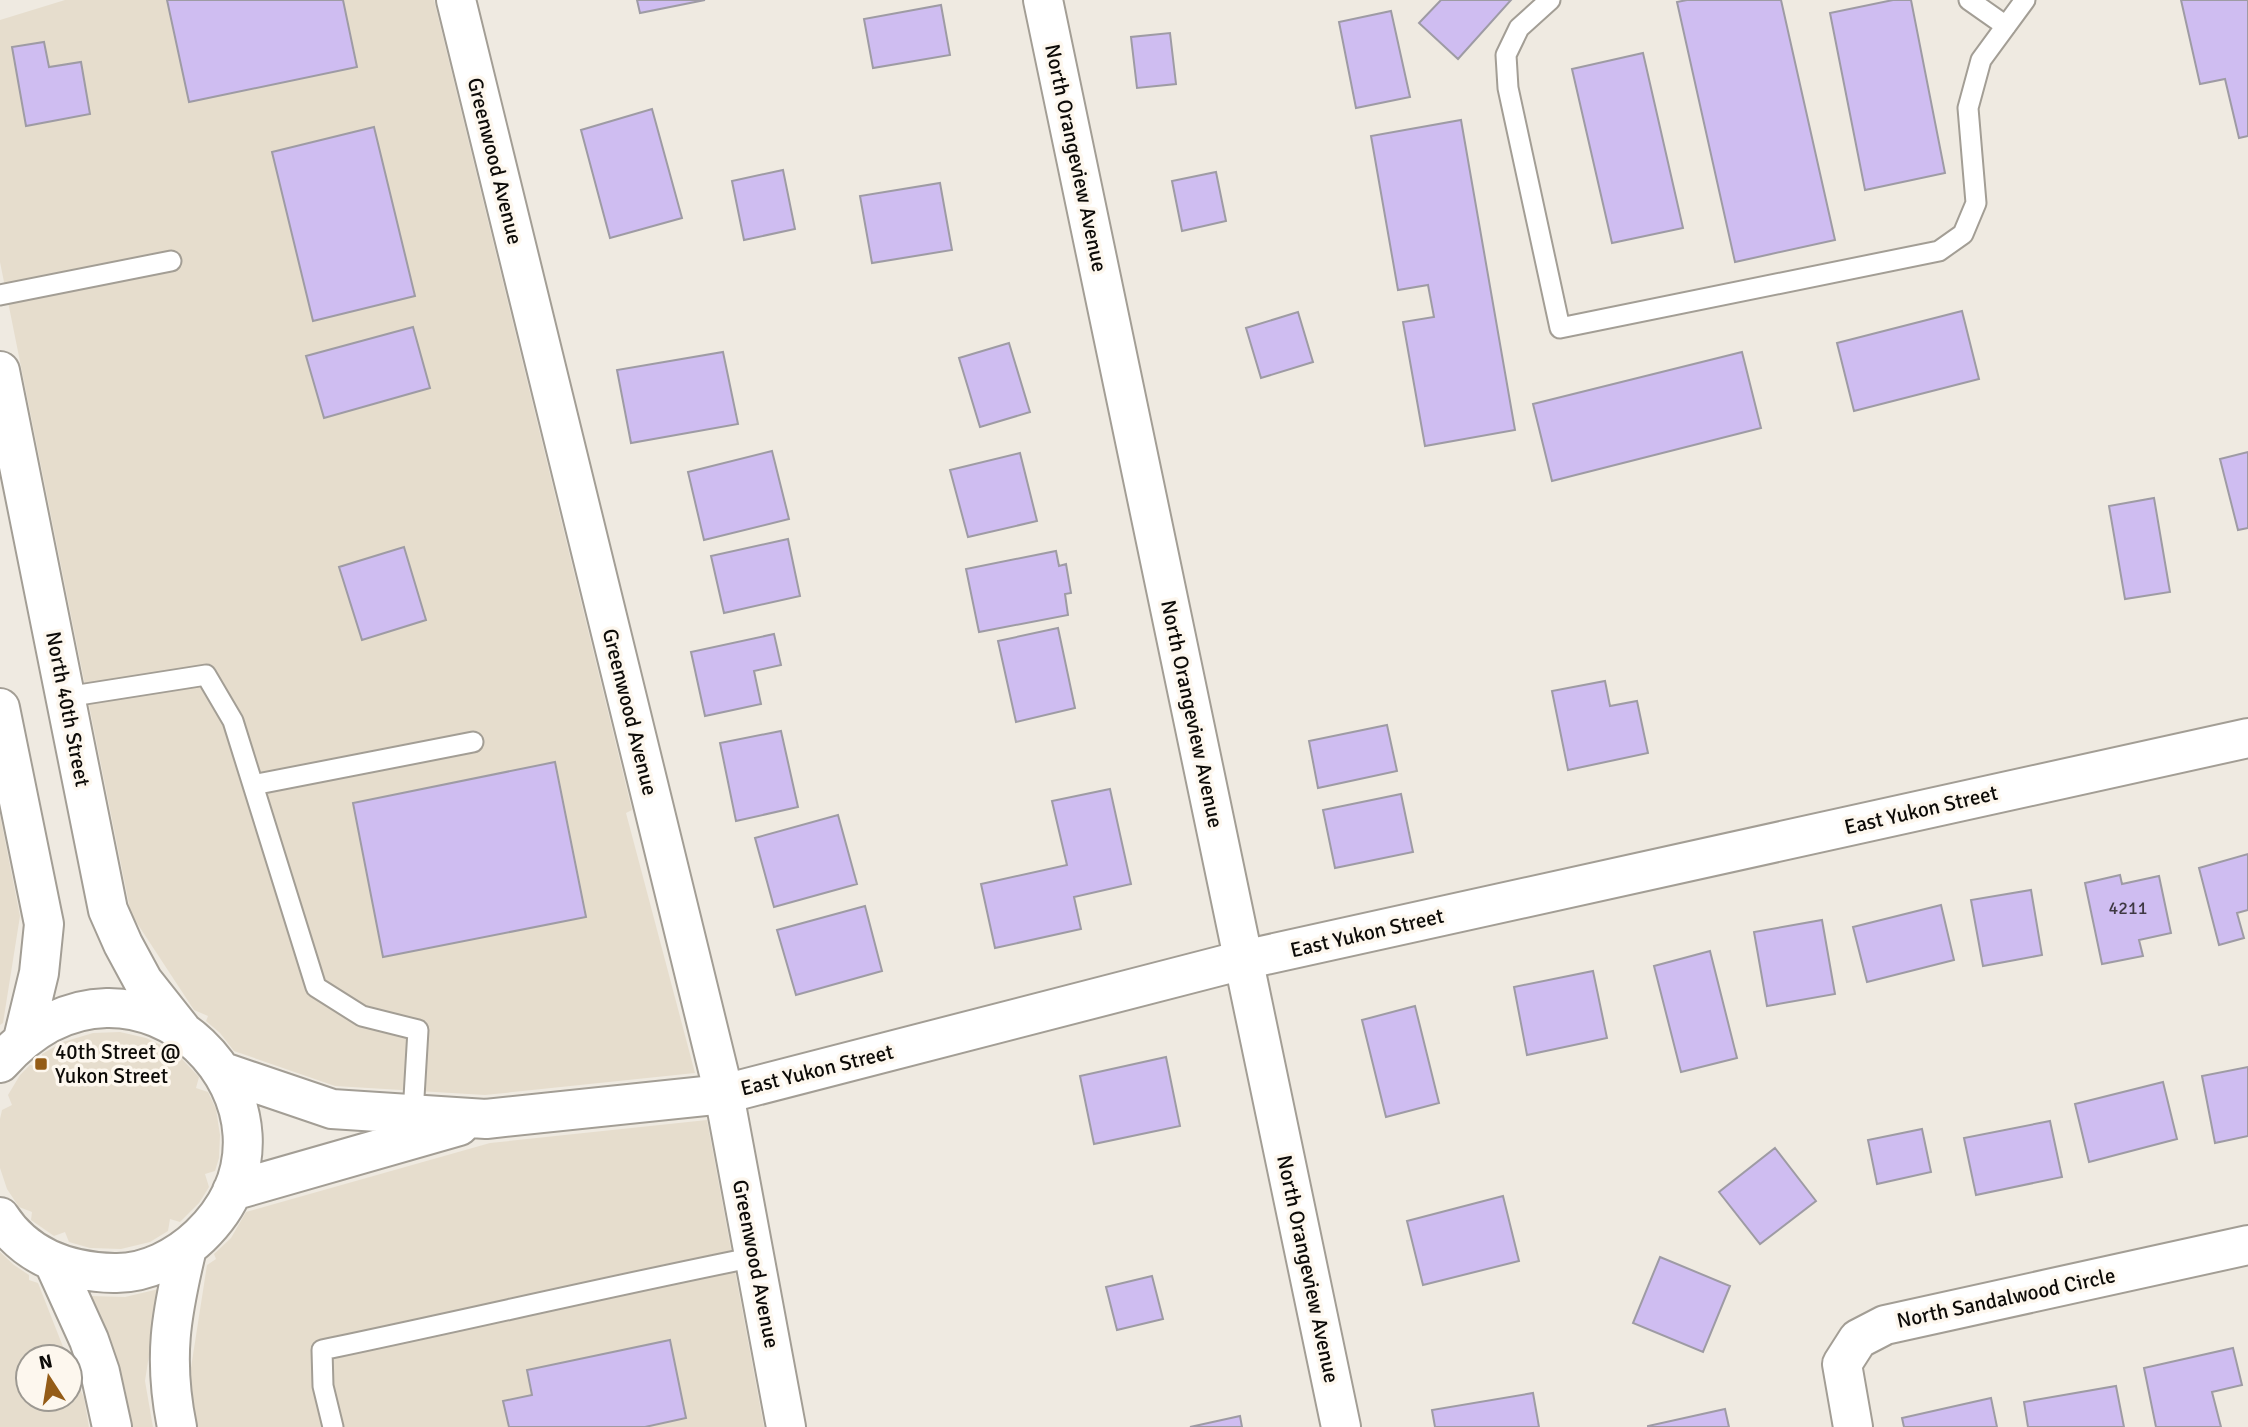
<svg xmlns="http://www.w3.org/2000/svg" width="2248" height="1427" font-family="Signika,sans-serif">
<rect width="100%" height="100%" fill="#efeae1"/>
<path fill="#e6ddcd" d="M65,0H434L632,810L626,813L695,1073L485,1095L335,1086L234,1051L220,1033L206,1021L208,1016L194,1010L131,914L0,262V20Z
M0,815L20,916L3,1023L0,1025Z
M120,1032L146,1038L167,1048L176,1062L181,1058L199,1077L196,1088L208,1092L216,1109L220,1135L219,1158L215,1171L205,1174L209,1187L199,1203L180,1222L170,1219L168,1231L150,1242L121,1249L90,1248L69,1242L65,1232L54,1236L31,1220L32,1212L19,1207L7,1189L0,1168V1119L2,1110L12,1105L8,1095L20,1075L30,1065L40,1067L42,1054L63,1042L93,1033Z
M707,1120L764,1427H197L188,1387L207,1265L216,1259L214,1254L231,1238L246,1212L490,1143Z
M0,1252L14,1265L29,1275V1280L38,1283L67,1357H28V1399H70V1364L84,1398L89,1427H0Z
M159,1289L145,1381L153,1427H132L125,1388L90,1296L125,1297Z"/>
<path fill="#cfbdf1" stroke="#9e9ba4" stroke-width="2" d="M167,0H343L357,67L189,102Z
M637,0H705L640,13Z
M1441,0H1511L1458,59L1419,23Z
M1687,0H1781L1835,240L1735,262L1677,2Z
M1893,0H1911L1945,173L1865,190L1830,13Z
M2181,0H2248V136L2239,138L2225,79L2200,84Z
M941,5L950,55L873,68L864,19Z
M1391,11L1410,97L1356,108L1339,22Z
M1170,33L1176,84L1137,88L1131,37Z
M44,42L49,67L81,62L90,114L26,126L12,47Z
M1643,53L1683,228L1612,243L1572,69Z
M652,109L682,218L610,238L581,130Z
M1461,120L1515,430L1425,446L1403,322L1434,317L1428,285L1398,290L1371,136Z
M374,127L415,296L313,321L272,152Z
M783,170L795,229L744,240L732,181Z
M1216,172L1226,221L1182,231L1172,181Z
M940,183L952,250L872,263L860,196Z
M1962,311L1979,379L1854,411L1837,343Z
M1298,312L1313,362L1261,378L1246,328Z
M413,327L430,388L324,418L306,356Z
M1009,343L1030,412L980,427L959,358Z
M723,352L738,424L631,443L617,370Z
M1742,352L1761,428L1552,481L1533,404Z
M772,451L789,519L704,540L688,472Z
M2248,452V528L2238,530L2220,459Z
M1020,453L1037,521L968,537L950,470Z
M2154,498L2170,592L2125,599L2109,506Z
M788,539L800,596L724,613L711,556Z
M404,547L426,620L362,640L339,567Z
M1056,551L1059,566L1066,564L1071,593L1065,594L1068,615L979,632L966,569Z
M1058,628L1075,708L1016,722L998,641Z
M774,634L781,665L754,671L761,704L705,716L691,652Z
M1605,681L1610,706L1637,701L1648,753L1568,770L1552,691Z
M1387,725L1397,771L1318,788L1309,741Z
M781,731L798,807L736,821L720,743Z
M555,762L586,917L383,957L353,803Z
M1110,789L1131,884L1074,897L1081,929L995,948L981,884L1067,865L1052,801Z
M1401,794L1413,852L1335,868L1323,810Z
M838,815L857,884L774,907L755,838Z
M2248,854V910L2237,913L2244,938L2219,945L2199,868Z
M2120,875L2122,884L2159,876L2171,933L2139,940L2143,956L2102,964L2085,883Z
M2031,890L2042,955L1983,966L1971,900Z
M1941,905L1954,960L1867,982L1853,927Z
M865,906L882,971L796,995L777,930Z
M1822,920L1835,994L1767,1006L1754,932Z
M1710,951L1737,1058L1681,1072L1654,966Z
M1593,971L1607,1038L1527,1055L1514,987Z
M1415,1006L1439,1103L1386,1117L1362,1020Z
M1166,1057L1180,1126L1094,1144L1080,1076Z
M2248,1067V1136L2215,1143L2202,1076Z
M2163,1082L2177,1139L2089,1162L2075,1104Z
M2050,1121L2062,1177L1976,1195L1964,1138Z
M1922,1129L1931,1172L1877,1184L1868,1140Z
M1775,1148L1816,1201L1760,1244L1719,1192Z
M1503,1196L1519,1261L1423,1285L1407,1221Z
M1660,1257L1730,1286L1703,1352L1633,1323Z
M1152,1276L1163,1319L1117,1330L1106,1287Z
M670,1340L686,1418L645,1427H509L503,1401L532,1395L527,1370Z
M2233,1348L2242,1385L2212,1392L2221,1427H2156L2144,1368Z
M2116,1386L2124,1427H2028L2024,1402Z
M1533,1393L1539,1427H1435L1432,1410Z
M1991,1398L1997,1427H1904L1902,1418Z
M1725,1409L1729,1427H1648V1426Z
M1240,1416L1242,1427H1190Z"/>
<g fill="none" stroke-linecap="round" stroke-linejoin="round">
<g stroke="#a39e95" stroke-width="23">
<path id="lane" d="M1550,0L1519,28L1506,55L1508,88L1560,328L1939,251L1963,234L1976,203L1968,108L1981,60L2025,0
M1969,0L2006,26
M0,295L171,261
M66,697L206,675L233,721L316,987L362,1016L418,1030L413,1114
M253,785L473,742
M333,1427L323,1386L322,1350C466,1320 610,1286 755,1257"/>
</g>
<g stroke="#a39e95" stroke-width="42">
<path id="street" d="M456,0L724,1094L786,1427
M1043,0L1341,1427
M1853,1427L1842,1364L1858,1339L1885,1325L2248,1245"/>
</g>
<g stroke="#a39e95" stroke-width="42">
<path id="secondary" d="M0,371L108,910L123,944L143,981L181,1029
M0,708L44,924L39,973L23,1039
M0,1063C135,910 330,1111 200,1236C178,1257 146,1274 114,1273C69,1272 26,1257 0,1217
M223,1072L332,1109L486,1119L724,1094L1243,960L2248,738
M232,1191L459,1126
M54,1263L89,1340L100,1372L112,1427
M177,1427C163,1358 171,1315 187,1248"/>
</g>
<use href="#lane" stroke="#fff" stroke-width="19"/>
<use href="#street" stroke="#fff" stroke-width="38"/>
<use href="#secondary" stroke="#fff" stroke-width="38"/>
</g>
<rect fill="#945c17" stroke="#fdf7ee" stroke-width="2.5" x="34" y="1057" width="14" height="14" rx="3.5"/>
<g text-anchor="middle" stroke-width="7" stroke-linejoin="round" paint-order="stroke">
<g font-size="18" fill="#3e3842">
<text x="2128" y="914">4211</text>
</g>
<g font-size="21" fill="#0d0b08" stroke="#fdf7ee">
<text transform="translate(1076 158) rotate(78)" y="7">North Orangeview Avenue</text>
<text transform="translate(495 161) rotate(76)" y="7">Greenwood Avenue</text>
<text transform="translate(68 709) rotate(79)" y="7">North 40th Street</text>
<text transform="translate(630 712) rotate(76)" y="7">Greenwood Avenue</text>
<text transform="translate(1192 714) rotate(78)" y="7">North Orangeview Avenue</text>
<text transform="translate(1921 810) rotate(-13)" y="7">East Yukon Street</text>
<text transform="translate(1367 933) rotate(-13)" y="7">East Yukon Street</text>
<text transform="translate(817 1070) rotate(-14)" y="7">East Yukon Street</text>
<text transform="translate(756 1264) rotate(79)" y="7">Greenwood Avenue</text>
<text transform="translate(1308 1269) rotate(78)" y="7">North Orangeview Avenue</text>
<text transform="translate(2006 1298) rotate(-12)" y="7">North Sandalwood Circle</text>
</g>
<g font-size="21" fill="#0d0b08" stroke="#fdf7ee" text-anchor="start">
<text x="55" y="1059">40th Street @<tspan x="55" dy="24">Yukon Street</tspan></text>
</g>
</g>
<g transform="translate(49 1378) rotate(348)"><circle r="33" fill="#fdf7ee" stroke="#9d9992" stroke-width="2"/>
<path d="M0-5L12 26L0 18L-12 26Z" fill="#945c17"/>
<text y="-10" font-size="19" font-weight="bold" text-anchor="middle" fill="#0d0b08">N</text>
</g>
</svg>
